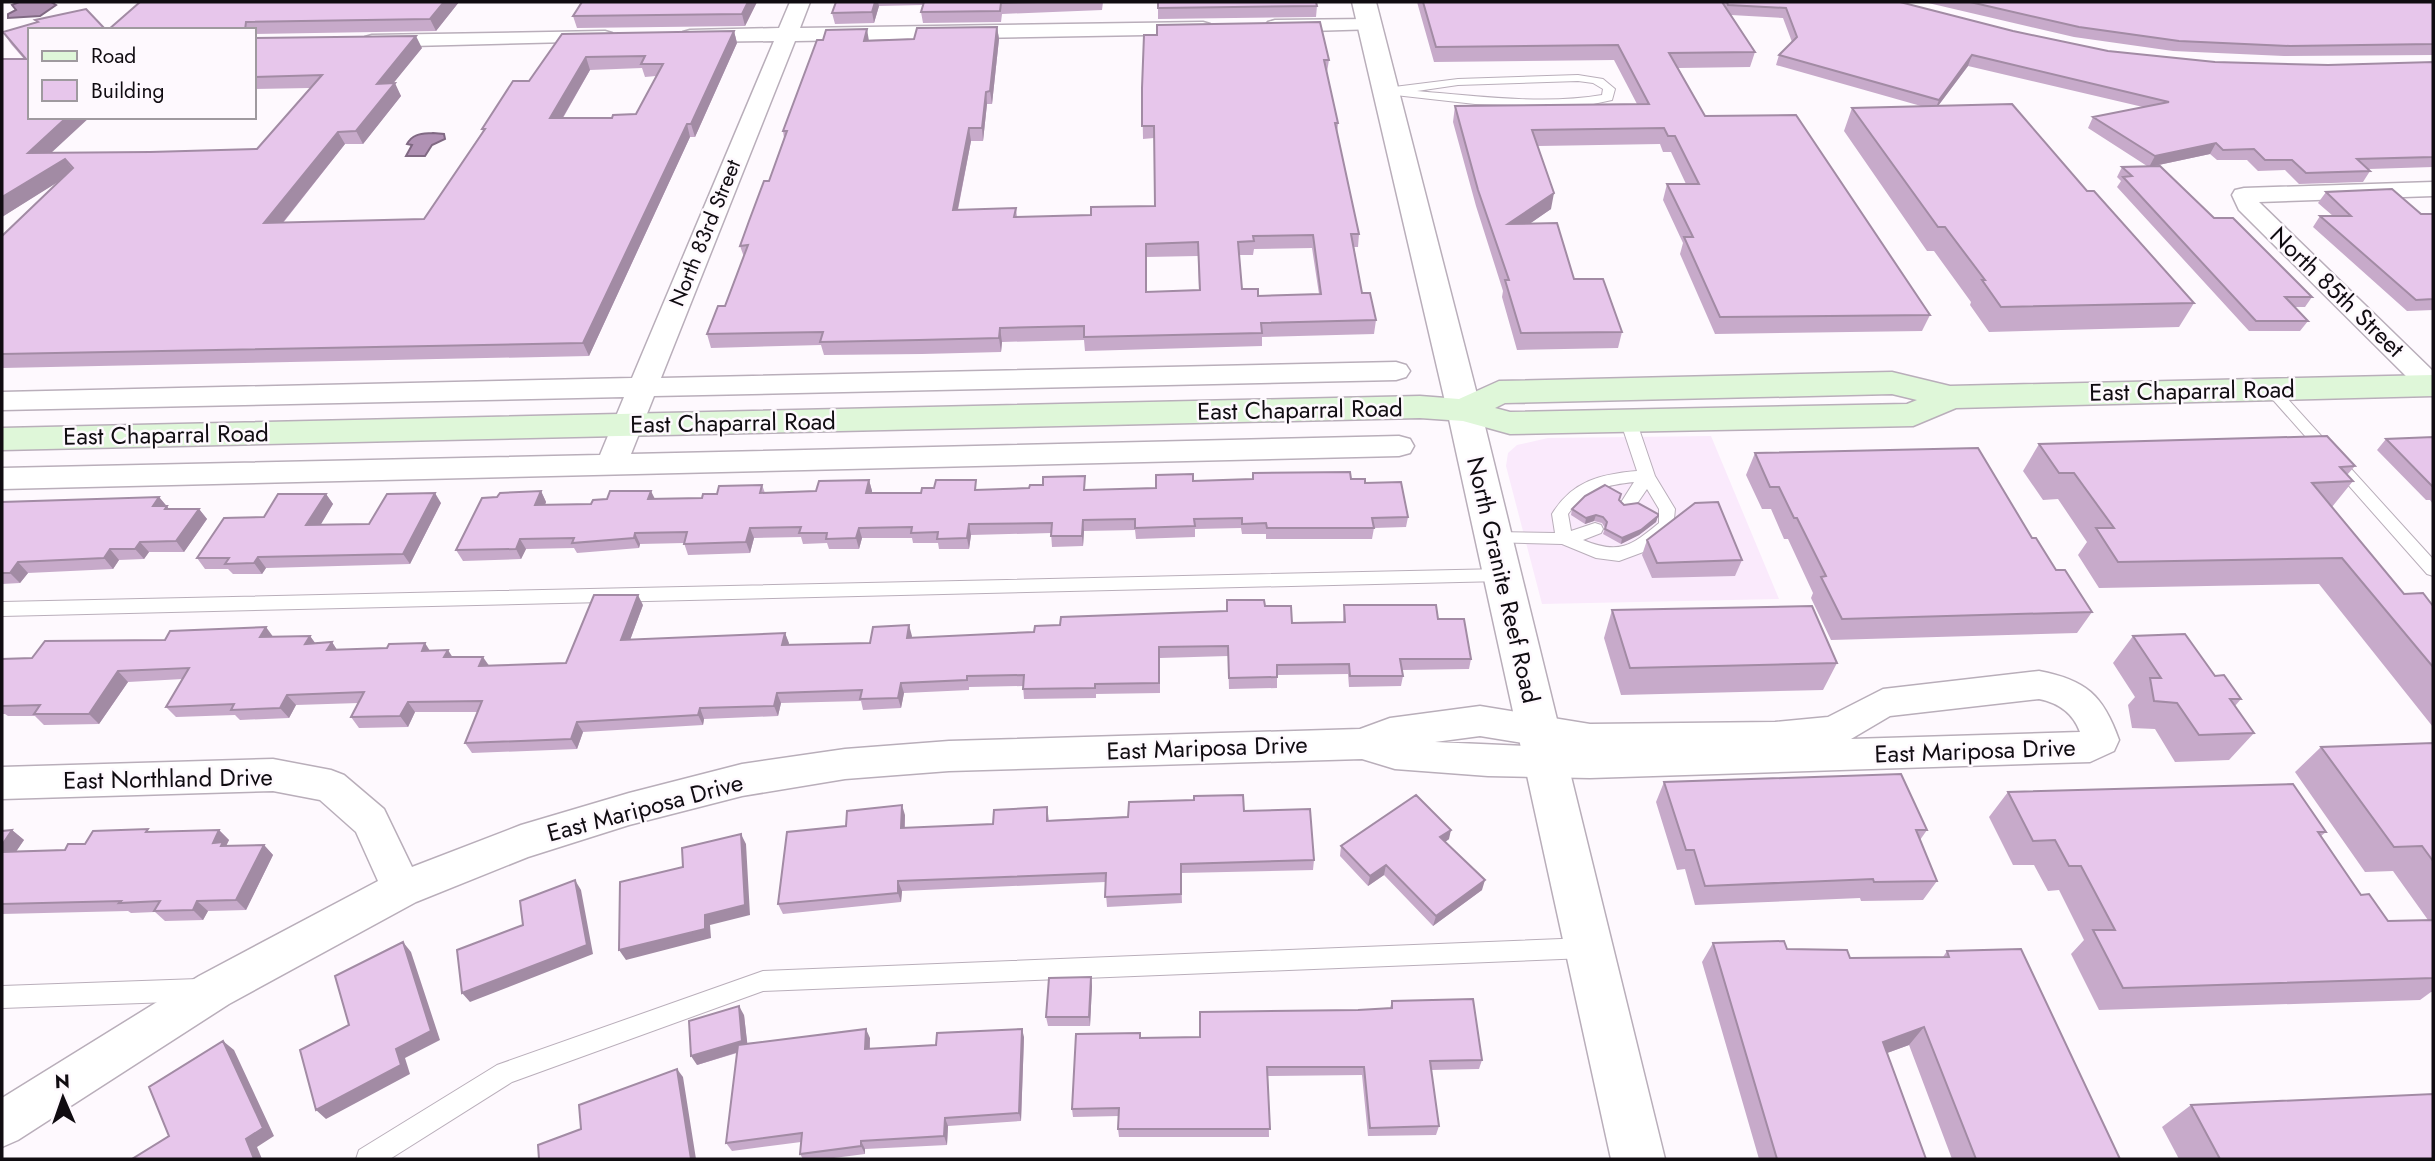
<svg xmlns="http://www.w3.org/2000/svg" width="2435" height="1161" font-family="Jost,sans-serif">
<rect width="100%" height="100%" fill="#fef9fe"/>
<path fill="#faeafc" d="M1711,436L1779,599L1542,604L1506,466L1508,453L1517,445L1548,438Z"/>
<path fill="#b091b4" stroke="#806983" stroke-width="2" d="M19,2H51L56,5L40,16L8,18V14L16,10L12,5Z
M433,133L444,134L445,139L432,145L425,156H406L412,145L407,144C413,133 422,134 433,133Z"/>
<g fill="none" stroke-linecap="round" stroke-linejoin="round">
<g stroke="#b9aeba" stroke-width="2">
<path id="service" d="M1578,75L1603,79L1615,89L1612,100L1584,106L1475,104L1386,94L1380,91L1386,88L1458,79ZM1578,81L1593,83L1603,89L1602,95C1546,105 1474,96 1417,91L1458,85Z
M2271,384L2276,386L2433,559V576L2427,574L2266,392L2263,389Z
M1628,415L1636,420L1655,476L1675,509L1673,529L1646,551L1619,561L1596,558L1562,544L1487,542L1485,538L1487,534L1493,532L1555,533L1552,514C1572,481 1601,474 1637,471L1620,420ZM1634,482L1620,504L1622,508H1634L1647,489L1659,509V523C1631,546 1619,555 1583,540L1601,533L1603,529L1601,525L1595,523L1571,531L1568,514C1585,490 1606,485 1634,482Z
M1502,569L1508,571L1511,575L1508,579L1502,581L2,616V602Z
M1586,938L1594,941L1597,948L1594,955L1586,958L763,991L512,1082L390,1159H356L359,1150L497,1065L763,971Z
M198,979L206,983L209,990L206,997L198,1001L2,1008V986Z"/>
</g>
<g stroke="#b9aeba" stroke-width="3">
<path id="minor" d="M790,2H810L800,28L1203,22L1210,24L1213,28L1210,32L1203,34L795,41L661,378L1396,362L1406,365L1410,371L1406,377L1396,380L654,396L631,454L1399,436L1410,439L1414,446L1410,453L1399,456L2,489V468L600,455L624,397L2,410V392L632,378L774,41L690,42L683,40L680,36L683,32L690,30L779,28Z
M1370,19L1377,21L1380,25L1377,29L1275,32L1268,30L1265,26L1268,22L1275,20Z
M605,31L612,33L615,37L612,41L372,47L365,45L362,41L365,37L372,35Z
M2433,182V196L2259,202L2433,371V396L2423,393L2239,210L2232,195L2235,190L2244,188Z
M2039,671C2086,680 2103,695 2119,740L2114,751L2090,762L1590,778L1488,776L1395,769L1362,759L949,771L845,779L742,796L629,825L528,857L416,902L229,1004L18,1140L2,1147V1098L199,976L378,881L356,832L320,800L273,791L2,799V767L273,759L331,770L344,775L384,809L412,867L521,825L629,793L742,764L845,749L949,741L1360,729L1390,718L1480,706L1590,724L1775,722L1828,717L1883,689ZM2039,699C2059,703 2073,713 2080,732L1851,739L1890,716ZM1480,736L1547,747L1435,742Z"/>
</g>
<g stroke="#b9aeba" stroke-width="3">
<path id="tertiary" d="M1352,2H1376L1481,410L1665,1159H1611L1447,410Z"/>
</g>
<g stroke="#b9aeba" stroke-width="3">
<path id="secondary" d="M1892,372L1950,386L2433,375V396L1956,408L1913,426L1510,434L1463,421L1420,418L2,450V428L1420,396L1459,399L1499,381ZM1892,394L1917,400L1907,404L1510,412L1495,408L1505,403Z"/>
</g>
<use href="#service" fill="#fff" fill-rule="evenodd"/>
<use href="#minor" fill="#fff" fill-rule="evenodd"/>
<use href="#tertiary" fill="#fff" fill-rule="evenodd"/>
<use href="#secondary" fill="#dff7d9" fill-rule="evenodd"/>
</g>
<path fill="#c7aaca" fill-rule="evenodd" d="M459,2L436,31L254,34V30H108Z
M757,2L745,26L577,28L573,16Z
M836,2H1103L1102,10L1002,14L1001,22L923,23L921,12L923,5L879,6L874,23L835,24L832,13Z
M1158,2L1317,6L1316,17L1158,19Z
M1417,2H1900L2013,31L2108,51L2215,62L2328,65L2433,62V167L2369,169L2370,171L2363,182L2299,184L2285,170L2258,171L2247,160H2217L2210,154L2154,166L2214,218L2312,297L2305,307H2295L2308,321L2300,331H2249L2117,187L2121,181L2117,177L2122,167L2147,166L2088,128L2093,117L2143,107L1968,66L1938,106L2087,191L2194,303L2179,327L1989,332L1970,305L1971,302L1934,251H1927L1844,131L1852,108L1921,106L1776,65L1779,55L1792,42L1783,18L1731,15L1755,52L1750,67L1678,68L1705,116L1930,315L1922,331L1715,334L1680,254L1683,243L1663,200L1667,184H1686L1671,152H1663L1660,144L1538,146L1551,209L1529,224L1574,279L1622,332L1618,348L1517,350L1502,297L1503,291L1476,206L1453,122L1455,106L1637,104L1614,60L1434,62Z
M1924,2H2433V55L2284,56L2173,51L2074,37Z
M86,9L51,153L150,152L257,149L310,88L254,89V38L422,48L393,83L401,96L363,144H345L283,223L424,219L483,131L482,129L529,81L562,34L734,31L737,43L695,137H690L589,356L2,368V236L60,180L2,217V59H24L11,44L3,32ZM642,68L645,77L656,76L636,114L612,118H563L590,70Z
M997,27L999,39L992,104H987L983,141H971L958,210L1016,208L1017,217L1091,215L1155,206L1154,138L1143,139L1142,88L1329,60L1327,72L1338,123L1337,134L1359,234L1358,247H1354L1362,293L1376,320L1374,334L1262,337V346L1085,351L1084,340L1002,342L1001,352L922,354L824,355L821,345L711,348L707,334L725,306L744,257L740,246L769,181L784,138L783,131L869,40L914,39ZM1312,248L1319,294L1258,296L1242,289L1239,255H1253L1254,249ZM1198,256L1199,291L1146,292V257Z
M2326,192L2421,214H2433V310L2407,311L2313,227L2320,216H2333L2318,203Z
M2433,437V504L2430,500H2426L2377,450L2386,439Z
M2039,444L2355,466L2347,475L2353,481L2332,507L2404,594L2433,606V727L2319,584L2099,588L2078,555L2087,542L2058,499L2043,500L2023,471Z
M1755,453L2032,538L2056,570L2092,612L2077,633L1831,640L1811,598L1813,593L1788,539H1784L1771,509H1762L1746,475Z
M1253,473L1351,479L1365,483L1408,517L1406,527L1374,528L1372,539H1266V534H1242L1241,528L1195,529V537L1136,539L1135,530L1084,531L1083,546L1052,547L1051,533L971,535L969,549H939L938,543H913L912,538H862L859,549H829L827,543L803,544L801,537L754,538L750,553L688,555L684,543L640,544L639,548L577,553L574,548L526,549L521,559L463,561L456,550L497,497L541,491L546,502L545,505L591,504L654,499L702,498L762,485L765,493L816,491L869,480L872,491V493H921L978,490H1086L1156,488L1193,481L1253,479Z
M326,494L333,504L320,525L369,524L441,503L410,564L266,568L262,574H233L228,569H205L197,558L264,517Z
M159,497L169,509H199L207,519L184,552H149L144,559L119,560L113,569L28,573L20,583L2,584V502Z
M1620,500L1624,505L1658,516L1656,522L1639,535L1621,544L1603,534L1605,528L1602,523L1594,521L1585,524L1571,515L1572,509Z
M1647,540L1742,560L1735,576L1652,578L1642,555Z
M643,605L630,640L785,633L789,645L870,643L909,625L911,638L1034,632L1060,625L1227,611L1265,606L1292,623L1343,622L1344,605L1438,619L1471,659L1469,669L1402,670L1403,676L1401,686L1349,687L1348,674L1277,675V688L1229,689L1228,656L1160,658V693L1096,694V698L1024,699L1023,686L969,687V690L904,693L901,708L863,710L861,701L781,703L778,716L704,719L703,725L583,732L577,749L472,753L465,743L478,712H415L408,727L359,728L351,717L359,703L296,705L289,718L240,720L235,715L176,717L166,707L183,679L128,682L99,724L44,725L35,716H8L5,714H2V659L32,658L165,640L310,636L315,643L332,642L337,650L430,651L452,657L489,665L566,663Z
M1612,610L1837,663L1823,690L1621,695L1604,638Z
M2133,636L2215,676L2241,699L2235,706L2254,733L2229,760L2175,762L2155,729L2132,728L2128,705L2135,697L2113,663Z
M2433,743V992H2431L2420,1000L2099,1010L2071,954L2084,940L2059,890L2048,891L2034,865H2013L1989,817L2008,792L2326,832L2321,836L2361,895L2388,921L2428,920L2393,871L2365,872L2295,772L2321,747Z
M1664,782L1927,830L1920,840L1937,881L1923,900L1861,901L1860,898L1695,905L1685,869L1677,870L1656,802Z
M1047,807L1049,820L1244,811L1314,860L1313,870L1181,873L1182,903L1107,907L1105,882L902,891L901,902L783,914L778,904L846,826L905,815V828L993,824Z
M12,830L24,840L16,851L65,850L85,844L151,832L219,830L229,840L226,846L264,845L273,855L246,910L208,911L203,920L165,921L155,912L131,913L128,911L2,914V831Z
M1449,839L1445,842L1482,890L1433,926L1384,875L1368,886L1340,856L1341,846Z
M1713,943L1787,949L1850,958L1943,957L1947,951L2120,1159H1952L1909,1045L1887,1053L1926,1159H1759L1702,962Z
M1091,977L1092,986L1090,1026H1048L1046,1017Z
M1392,1001L1482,1060L1479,1069L1431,1070L1439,1126L1436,1135L1368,1136L1362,1075L1268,1076L1269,1137H1119L1118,1129L1119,1116L1073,1117L1072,1109L1141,1038L1200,1037L1358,1010L1390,1008Z
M744,1015L747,1043L870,1038V1049L936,1045L1024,1037L1021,1121L948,1126L947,1145L865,1149V1154L826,1159H803L800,1154L801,1142L732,1151L726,1143L737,1053L697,1065Z
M2191,1105L2433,1159H2179L2162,1127Z"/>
<path fill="#a28ba4" d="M444,2H459L436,31L430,19Z
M748,2H757L745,26L742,14Z
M875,2H878L879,6L874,23L872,12Z
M997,27L999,39L992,104L990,91Z
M867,29L869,41H864Z
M734,31L737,43L695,137L691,124Z
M416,36L422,48L383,96L377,84Z
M1972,55L1968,66L1935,110L1939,100Z
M586,57L590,70L555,131L550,118Z
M395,83L401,96L363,144L356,131Z
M986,92L987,104L983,141L982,128Z
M67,117H90L37,166L28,153Z
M687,124L690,137L589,356L583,343Z
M969,128L971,141L955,223L953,210Z
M338,132L345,144L272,236L264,223Z
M2216,143L2210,154L2149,167L2155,156Z
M65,159L74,172L2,217V197Z
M1554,193L1551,209L1505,241L1508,224Z
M1000,328L1002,342L1001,352L999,338Z
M869,480L872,491L869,504L866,493Z
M541,491L546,502L540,516L535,505Z
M651,491L656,501L648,499Z
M435,493L441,503L410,564L403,554Z
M326,494L333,504L314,536L306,525Z
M159,497L175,516L153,506Z
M199,509L207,519L184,552L176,541Z
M1596,515L1594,521L1585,524L1586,518Z
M1658,516L1656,522L1639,535L1621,544L1622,538Z
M1083,520L1084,531L1083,546L1082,536Z
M969,524L971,535L969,549L967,538Z
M750,528L754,538L750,553L746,542Z
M859,528L862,538L859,549L856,538Z
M635,533L640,544L639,548L634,538Z
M520,539L526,549L521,559L516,549Z
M140,542L149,552L144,559L135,549Z
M110,549L119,560L113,569L104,558Z
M258,557L266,568L262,574L254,563Z
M18,562L28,573L20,583L10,573Z
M638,595L643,605L626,651L621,640Z
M909,625L912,636L910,649L907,638Z
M266,627L274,638L260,637Z
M785,633L789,643L786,656L782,645Z
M310,636L318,647L305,644Z
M332,642L339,653L327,650Z
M425,643L432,654L422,651Z
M448,650L455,661L444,657Z
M483,657L490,667L479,666Z
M118,671L128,682L99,724L89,714Z
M901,683L904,693L901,708L898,698Z
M777,693L781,703L778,716L774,706Z
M287,695L296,705L289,718L280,708Z
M408,702L415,712L408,727L400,716Z
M700,708L704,719L703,725L698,715Z
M577,722L583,732L577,749L571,739Z
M902,805L905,815L904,838L901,828Z
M12,830L24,840L9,862L2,856V845Z
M219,830L229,840L226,846L232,852L213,843Z
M1451,830L1449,839L1438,847L1440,837Z
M741,834L746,844L750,915L710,925L711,938L626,960L619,950L705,915Z
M264,845L273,855L246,910L236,900Z
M1386,865L1384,875L1368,886L1370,876Z
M575,880L581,890L593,954L470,1002L462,993Z
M1485,880L1482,890L1433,926L1436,916Z
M898,881L902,891L901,902L898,893Z
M197,901L208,911L203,920L193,910Z
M403,942L411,952L440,1040L405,1058L410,1074L326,1119L316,1110L396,1049Z
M1091,977L1092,986L1090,1026L1089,1017Z
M739,1006L744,1015L748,1049L697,1065L691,1056Z
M1924,1027L1909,1045L1868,1060L1883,1042Z
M866,1029L870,1038L869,1058L865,1049Z
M1022,1029L1024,1037L1021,1121L1019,1113Z
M223,1041L234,1050L274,1136L257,1147L262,1159H254L246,1139Z
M677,1069L683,1077L696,1159H691Z
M945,1118L948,1126L947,1145L944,1136Z
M861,1141L865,1149V1154L861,1146Z"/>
<path fill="#e7c6eb" stroke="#a28ba4" stroke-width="2" fill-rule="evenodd" d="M140,2H444L430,19L246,22L245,30H108Z
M582,2H748L742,14L573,16Z
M836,2H875L872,12L832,13Z
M924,2H1038L1001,3L1000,11L921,12Z
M1158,2H1316L1317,6L1158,8Z
M1423,2H1722L1755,52L1669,53L1705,116L1796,115L1930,315L1720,317L1684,237H1693L1667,184H1699L1675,136H1668L1664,128L1532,130L1554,193L1508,224L1557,223L1574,279H1603L1622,332L1521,333L1505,280H1509L1478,190L1455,106L1649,104L1618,45L1436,47Z
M1727,2H1900L2013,31L2108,51L2215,62L2328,65L2433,62V157L2357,159L2370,171L2306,173L2292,160H2265L2254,149L2223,150L2216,143L2155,156L2093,117L2169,102L1972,55L1939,100L1779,55L1797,37L1786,8L1728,5Z
M1970,2H2433V44L2290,46L2179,41L2079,27Z
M86,9L106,30H30V117H67L28,153L150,152L257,149L322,75L254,77V38L416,36L377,84L395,83L356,131L338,132L264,223L424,219L485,129H482L513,81H529L562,34L734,31L691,124H687L583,343L2,354V236L73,168L65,159L2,197V59H26L3,32L38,22L35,20ZM645,56L641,64H663L636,114L613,115L612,118H550L586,57Z
M1320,22L1329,60H1324L1338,123H1335L1359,234H1351L1362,293H1370L1376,320L1261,323L1262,333L1084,337V326L1000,328L999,338L919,340L820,342L823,332L707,334L718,306H725L748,245L740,246L749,221L764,181H769L787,131H783L817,40H823L826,30L867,29L864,41L914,39L917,28L997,27L990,91L986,92L982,128H969L953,210L1016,208L1014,217L1091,215V207L1155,206L1154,126H1142V88L1144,35H1157V25ZM1313,235L1321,294L1258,296V289H1242L1238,242L1254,241L1253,236ZM1198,242L1200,290L1146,292V244Z
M2012,104L2087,191H2094L2194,303L2001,307L1982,280H1985L1945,227H1938L1852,108Z
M2160,166L2214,218H2233L2312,297H2285L2308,321H2256L2123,177L2132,176L2122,167Z
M2392,189L2421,214H2433V299L2416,300L2320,216H2351L2326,192Z
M2327,436L2355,466L2340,467L2353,481L2312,483L2404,594L2423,593L2433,606V667L2342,558L2118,562L2096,528H2114L2074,473H2059L2039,444Z
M2433,437V487L2386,439Z
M1978,448L2032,538H2036L2056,570H2065L2092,612L1842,619L1821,577L1826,576L1797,518H1794L1779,487H1770L1755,453Z
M1350,472L1351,479H1365V483L1401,482L1408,517L1372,518L1374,528H1267L1266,523L1242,524V518L1194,519L1195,526L1135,528V519L1083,520L1082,536H1051L1052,523L969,524L967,538L937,539L938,532L911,533L912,527L859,528L856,538L826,539L827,533H799L801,527L750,528L746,542L684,544L687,532L635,533L634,538L572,543L574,538L520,539L516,549L456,550L482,498L497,497L500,493L541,491L535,505L591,504L593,500L607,499L610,491H651L648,499L702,498L703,494H717L719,486L762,485L760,493L816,491L819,481L869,480L866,493H921L922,488H934L936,480H976L975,490L1029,488L1030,485H1043V477L1085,476L1084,490L1156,488V475L1193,474V481L1253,479V473Z
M1605,485L1621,494L1619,500L1624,505L1638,503L1658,514V516L1641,530L1622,538L1605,529L1607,522L1603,517L1596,515L1586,518L1572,509L1585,496Z
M435,493L403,554L258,557L254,563L225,564L229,558H197L224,518L264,517L278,494H326L306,525L369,524L387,494Z
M159,497L153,506H167L165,509H199L176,541L140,542L135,549H110L104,558L18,562L10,573H2V502Z
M1718,502L1742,560L1657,563L1647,540L1695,503Z
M594,595H638L621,640L785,633L782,645L870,643L873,627L909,625L907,638L1034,632L1035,626L1060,625L1061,617L1227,611V600H1264L1265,606H1291L1292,623L1345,622L1344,605H1436L1438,619H1464L1471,659H1400L1403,676H1350L1349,664L1277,665V677L1229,678L1228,646L1159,647V683L1095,684V688L1023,689L1024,675L967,676V680L901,683L898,698L860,699L862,690L777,693L774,706L700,708L698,715L577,722L571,739L465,743L482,701L408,702L400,716L351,717L364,692L287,695L280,708L231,710L234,704L166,707L189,668L118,671L89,714H34L40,705L2,706V659L32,658L45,641L165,640L170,631L266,627L260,637L310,636L305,644L332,642L327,650L387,648L389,644L425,643L422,651L448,650L444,657H483L479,666L566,663Z
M1812,606L1837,663L1630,668L1612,610Z
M2185,634L2215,676L2224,675L2241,699H2230L2254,733L2199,735L2177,703L2154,701L2150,678H2161L2133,636Z
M2433,743V861L2422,846L2394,847L2321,747Z
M1901,774L1927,830H1916L1937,881L1874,882L1873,879L1705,886L1694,850H1686L1664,782Z
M2293,784L2326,832H2318L2361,895L2369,894L2388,921L2433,920V978L2123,988L2093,930H2115L2081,866H2069L2055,840L2033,841L2008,792Z
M1243,795L1244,811L1310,809L1314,860L1181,864V894L1105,897L1106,873L898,881V893L778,904L787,832L846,826L847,811L902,805L901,828L993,824L994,810L1047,807V821L1128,817L1129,802L1194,800V796Z
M1416,795L1451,830L1440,837L1485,880L1436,916L1386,865L1370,876L1341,846Z
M148,829L146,832L219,830L213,843L223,842L221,846L264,845L236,900L197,901L193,910L154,911L160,901L119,903L121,901L2,904V852L65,850L68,844H85L93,831Z
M12,830L2,845V831Z
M741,834L745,905L705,915V929L619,950L620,882L683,867L682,848Z
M575,880L587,945L462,993L457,950L523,925L520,901Z
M1784,941L1787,949L1847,950L1850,958L1949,957L1947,951L2021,949L2120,1159H1976L1924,1027L1883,1042L1926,1159H1777L1713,943Z
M403,942L431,1031L396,1049L401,1065L316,1110L300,1050L349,1025L335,976Z
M1091,977L1089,1017H1046L1049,978Z
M1473,999L1482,1060L1430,1061L1439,1126L1370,1128L1364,1067H1267L1270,1129H1118L1119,1108L1072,1109L1076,1034L1140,1033V1038L1200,1037V1012L1358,1010L1392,1008V1001Z
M739,1006L742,1041L691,1056L689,1021Z
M866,1029L865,1049L936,1045L937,1033L1022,1029L1019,1113L945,1118L944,1136L861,1141V1146L800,1154L802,1133L726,1143L738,1045Z
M223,1041L263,1128L246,1139L254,1159H132L169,1136L149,1087Z
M677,1069L691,1159H539L538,1145L581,1129L579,1105Z
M2433,1094V1159H2220L2191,1105Z"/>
<g text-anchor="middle" stroke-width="5" stroke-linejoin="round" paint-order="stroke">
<g font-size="21" fill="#100c11" stroke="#fef9fe">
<text transform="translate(705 233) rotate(-68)" y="7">North 83rd Street</text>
</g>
<g font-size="24" fill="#100c11" stroke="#fef9fe">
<text transform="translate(2337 292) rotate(44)" y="8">North 85th Street</text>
<text transform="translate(2192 391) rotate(-1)" y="8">East Chaparral Road</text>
<text transform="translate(1300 410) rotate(-1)" y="8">East Chaparral Road</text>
<text transform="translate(733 423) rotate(-1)" y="8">East Chaparral Road</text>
<text transform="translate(166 435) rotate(-1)" y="8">East Chaparral Road</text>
<text transform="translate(1503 580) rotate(77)" y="8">North Granite Reef Road</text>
<text transform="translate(1207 748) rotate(-2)" y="8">East Mariposa Drive</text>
<text transform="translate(1975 751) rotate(-2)" y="8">East Mariposa Drive</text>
<text transform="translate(168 779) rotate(-1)" y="8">East Northland Drive</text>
<text transform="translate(645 808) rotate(-15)" y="8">East Mariposa Drive</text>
</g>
</g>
<rect width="2435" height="1161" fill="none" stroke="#100c11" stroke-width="7"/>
<rect x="28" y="28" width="228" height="91" fill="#fef9fe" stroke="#9f9a9f" stroke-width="2"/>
<rect x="42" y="51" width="35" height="10" fill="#dff7d9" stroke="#9f9a9f" stroke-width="2"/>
<text x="91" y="63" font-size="21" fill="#100c11">Road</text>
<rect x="42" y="80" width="35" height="21" fill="#e7c6eb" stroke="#9f9a9f" stroke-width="2"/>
<text x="91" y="98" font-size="21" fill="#100c11">Building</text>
<g transform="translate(63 1098) rotate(358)" stroke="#fef9fe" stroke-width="5" paint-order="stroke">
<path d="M0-5L12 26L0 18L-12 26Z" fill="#100c11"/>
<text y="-10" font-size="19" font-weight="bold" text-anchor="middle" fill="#100c11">N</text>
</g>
</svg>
